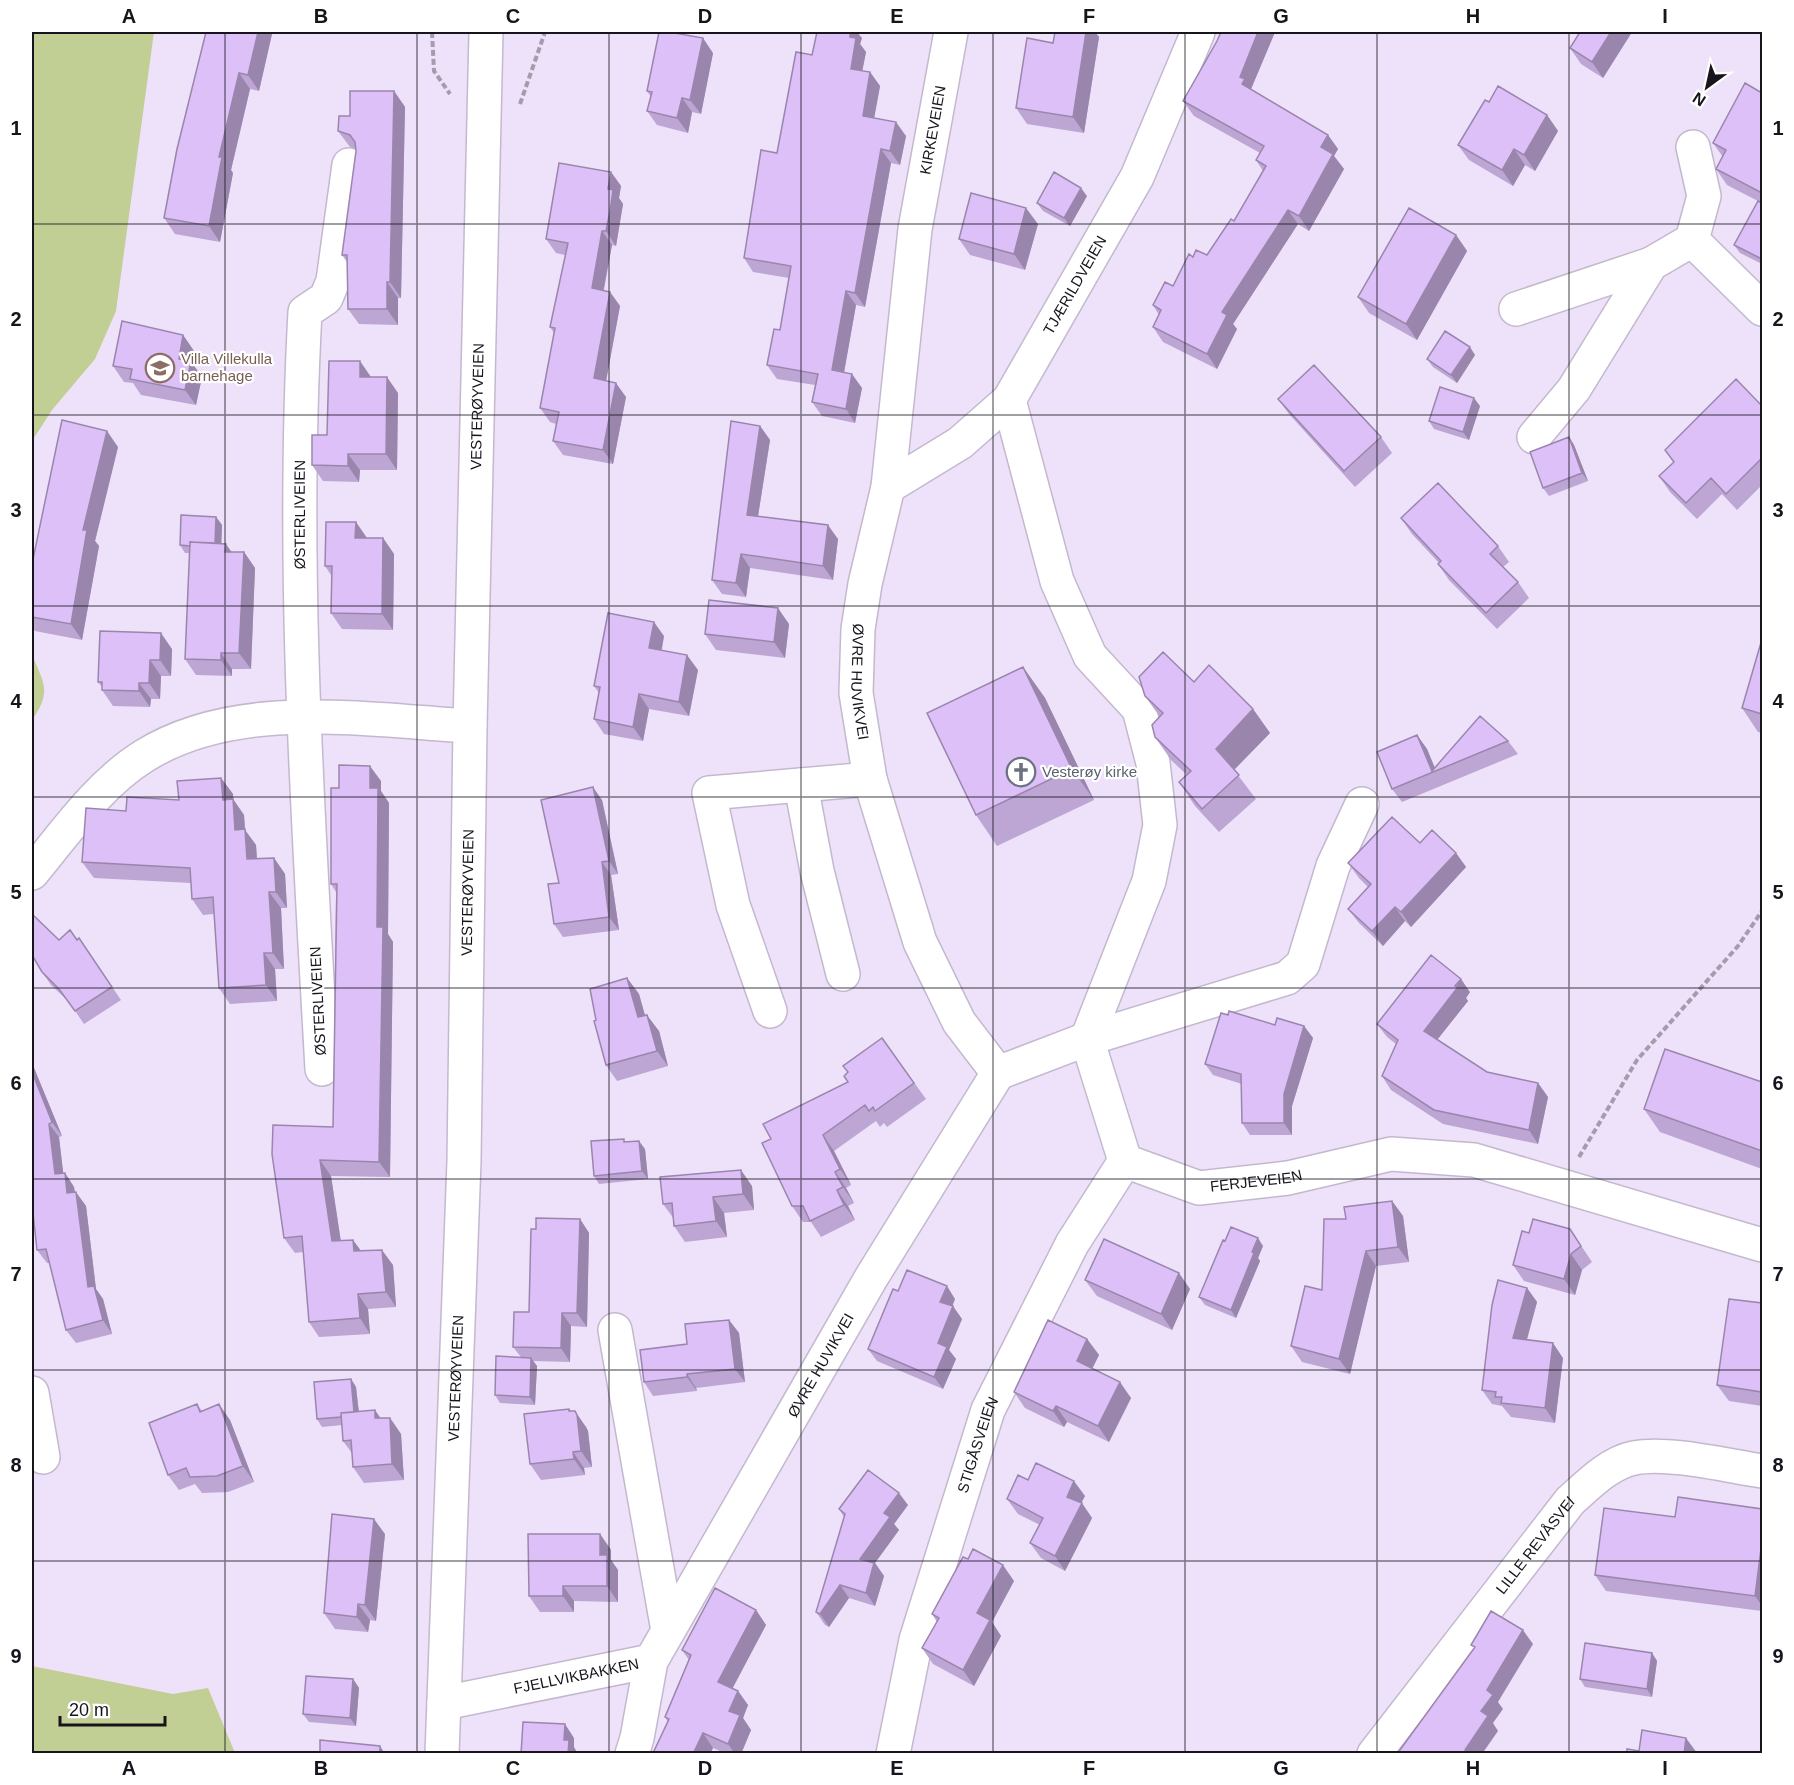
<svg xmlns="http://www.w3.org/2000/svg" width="1794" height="1785" font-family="Arial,sans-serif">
<rect width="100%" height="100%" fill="#eee2fa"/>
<path fill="#c1ce94" d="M32,32H154L116,311L95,359L52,410L32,441Z
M32,655C44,683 52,692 32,720Z
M32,1666L173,1694L208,1688L235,1753H32Z"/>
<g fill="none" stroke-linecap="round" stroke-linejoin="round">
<g stroke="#c4b8cf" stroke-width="36">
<g id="minor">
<path id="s1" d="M951,32L915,229L888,487L865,584L858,629L856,693L870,779L920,942L959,1022L998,1073"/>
<path d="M1692,240L1762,309"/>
<path d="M1516,309L1651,264"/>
<path d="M1009,400L1057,581L1090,656L1139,709L1153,763L1160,825L1149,881L1087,1039"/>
<path d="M1534,437L1574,389L1651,264L1692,240L1704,196L1693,147"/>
<path id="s2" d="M888,487L960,443L1009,400L1137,177L1198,32"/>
<path d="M801,785L817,871L843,974"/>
<path d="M32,873C65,833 99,784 144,756C237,698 367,720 470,726"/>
<path d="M770,1011L733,905L709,793L870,779"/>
<path id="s3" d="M1087,1039L1125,1161L1199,1188L1288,1178L1391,1154L1474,1160L1762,1245"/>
<path id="s4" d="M322,1069C308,817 291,565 305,312L326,298L333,281L349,165"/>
<path d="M615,1330L668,1631"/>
<path d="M32,1393L43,1457"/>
<path id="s5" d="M444,1703L651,1661"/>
<path id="s6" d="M632,1754L637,1738L651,1661L871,1278L998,1073L1087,1039L1287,978L1303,964L1333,866L1362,804"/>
<path id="s7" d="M893,1754L916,1640L988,1410L1072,1244L1125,1161"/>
<path id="s8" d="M1374,1754L1570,1501C1588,1485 1609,1463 1634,1458C1668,1451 1728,1466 1762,1471"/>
</g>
</g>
<g stroke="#c4b8cf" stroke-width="36">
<g id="major">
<path id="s9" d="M442,1754L464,1161L470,726L486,32"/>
</g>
</g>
<path stroke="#a49bad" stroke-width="4" stroke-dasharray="6 3" stroke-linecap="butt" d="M432,32L434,71L450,94
M520,104L545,32
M1579,1157L1637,1060L1738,946L1762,911"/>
<use href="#minor" stroke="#fff" stroke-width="33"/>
<use href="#major" stroke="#fff" stroke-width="33"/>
</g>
<path fill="#bda5d4" d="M206,32H271L272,34L259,91L250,89L231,170L233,173L220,242L175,234L164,218Z
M1055,32H1095L1099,37L1084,133L1027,124L1016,108L1053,43Z
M1221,32H1275L1251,89L1328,135L1338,149L1334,156L1344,169L1309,231L1298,224L1233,324L1237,329L1217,369L1163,342L1153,327L1159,315L1153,305L1173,286L1193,257L1207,255L1234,221L1263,171L1256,160L1260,153L1194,116L1183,101L1217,41Z
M1580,32H1632L1603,78L1581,64L1570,48Z
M862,38L860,44L866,52L862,71L870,72L880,86L874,118L906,136L900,165L891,163L865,307L856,305L844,372L862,388L855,423L822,416L812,402L815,385L777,379L767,365L780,330L789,278L753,272L744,258L777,153L812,55Z
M713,53L701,114L692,112L688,133L657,125L647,111L651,97L647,91Z
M394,91L405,107L401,298H398V325L359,324L348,309L347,262L342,255L356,151V149L350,147L338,131L350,116Z
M1762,93V264L1740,253L1734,245L1758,201L1727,185L1716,169L1723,157L1713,143Z
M1489,102L1547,115L1558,131L1535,171L1525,165L1513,186L1469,160L1458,145Z
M611,172L621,186L619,198L623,204L616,246L612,245L604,290L610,292L620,306L606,381L626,397L613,464L563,455L553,441L556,424L550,422L540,408L554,333L550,327L565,255L556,253L546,239Z
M1087,196L1070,226L1043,211L1037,203Z
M1038,224L1025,270L970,255L959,239Z
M1456,235L1467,251L1417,340L1369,313L1358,297Z
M183,335L194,351L192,363L202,377L196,405L141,395L133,383L124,382L113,366Z
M1475,355L1457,383L1433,367L1427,359Z
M371,377L398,393L397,470H360L359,482L323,481L312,465L327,435Z
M1278,399L1381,437L1392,453L1355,487L1289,414Z
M1480,406L1469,440L1434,429L1429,421Z
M1762,406V485L1737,510L1722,494L1697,519L1670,492L1659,476L1674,462Z
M760,426L770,440L758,516L838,539L833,580L750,568L746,597L722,594L712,580Z
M1569,437L1574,445L1588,481L1549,496L1543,488Z
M118,447L95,541L99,546L82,640L35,631L32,627V564Z
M216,517L222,525L221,543L232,552H244L255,568L251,669H232V676L196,675L185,659L190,553H185L180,545Z
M1401,518L1498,546L1509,562L1503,567L1518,582L1529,598L1497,629L1449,580L1438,564L1439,563L1412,534Z
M366,538H383L394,554L393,630L342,629L331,613V575L325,566Z
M789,624L785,658L716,650L705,634Z
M664,636L662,650L698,670L689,716L649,709L643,741L604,734L594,719L599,693L594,686Z
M1762,639V733L1758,732L1742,708Z
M172,649L171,676H161L160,699H151L150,707L113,706L102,690V687L98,682Z
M1023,667L1045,698L1094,800L997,846L976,815Z
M1194,682L1253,709L1270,733L1234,770L1256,799L1219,832L1195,806L1179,782L1187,775L1171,760L1155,737L1160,717L1145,696Z
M1417,735L1427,749L1435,768L1508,741L1518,754L1402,802L1392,789Z
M221,778L233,794V799L244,815L245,830L256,845L257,859L274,858L285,874L287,908H281L284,969H275L277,1001L230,1004L219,988L214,914L203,915L192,899L191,883L94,878L82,862L126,811L179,800Z
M381,781V791L389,803L388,934L393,942L390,1177L331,1176L341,1241L353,1240L361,1251L393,1265L396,1307L368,1309L370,1334L319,1337L309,1322L303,1252L295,1253L284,1238L333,1127L336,892L331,884Z
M602,800L618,874L611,875L619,930L563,937L554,924L559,883Z
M1420,843L1456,853L1466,867L1411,927L1405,921L1383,946L1359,923L1348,909L1368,887L1359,878L1348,863Z
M79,938L121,1000L84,1024L69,1002L51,985L42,972L59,940H77Z
M627,978L639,994L645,1016L659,1031L668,1066L617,1081L606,1065L596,1020Z
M1470,992L1466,998L1468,1001L1437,1040L1487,1072L1538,1083L1548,1097L1538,1144L1443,1124L1391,1090L1382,1076L1396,1044L1387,1037L1377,1024Z
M1275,1025L1304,1026L1313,1038L1292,1106V1135H1250L1242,1123V1084L1213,1075L1205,1064Z
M882,1038L926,1099L887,1127L884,1123L880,1127L876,1121L834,1151L851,1185L846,1188L854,1203L848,1206L855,1220L821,1237L811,1222H803L792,1206L771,1139L848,1082Z
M32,1063L62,1136L59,1137L63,1173H65L74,1187L75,1192L86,1206L96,1289L103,1299L112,1334L76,1343L66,1330L50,1263H47L37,1250L34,1219H32Z
M1762,1082V1169L1660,1132L1644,1109Z
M645,1149L648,1179L599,1184L594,1176Z
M752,1186L754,1210L724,1213L727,1237L685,1242L674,1226V1219L663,1204Z
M1392,1201L1403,1216L1409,1262L1376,1266L1350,1374L1302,1362L1291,1346L1322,1290L1346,1219Z
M580,1219L589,1233L587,1327L571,1326L570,1362L533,1361L537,1366L535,1405L500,1403L495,1395L521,1357L513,1347L529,1312L536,1229Z
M1570,1229L1592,1262L1582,1270L1575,1295L1524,1281L1513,1265L1529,1233Z
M1225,1241L1263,1246L1258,1258L1260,1261L1236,1318L1205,1305L1199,1297Z
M1085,1280L1190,1289L1172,1330L1097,1296Z
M1527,1288L1537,1302L1527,1340L1563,1358L1555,1423L1511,1417L1502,1406L1492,1404L1482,1390Z
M898,1291L955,1299L952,1306L962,1319L949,1350L956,1359L943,1389L877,1361L868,1349Z
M1762,1303V1406L1729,1401L1717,1385Z
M729,1320L739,1333L745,1382L696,1388L697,1391L653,1396L644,1382L687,1344Z
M1087,1339L1099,1355L1092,1369L1131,1398L1109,1442L1067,1422L1064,1427L1025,1408L1014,1392Z
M351,1379L356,1387L359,1412L380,1418H390L401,1434L404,1480L364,1483L353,1467L352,1453L343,1441L342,1425L322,1427L317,1419Z
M197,1404L202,1411L230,1420L254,1482L228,1492L202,1493L195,1484L179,1490L168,1475Z
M571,1411L586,1427L588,1431L592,1467L584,1468L585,1475L541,1480L530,1464Z
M1028,1480L1085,1496L1081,1503L1092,1518L1065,1571L1041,1558L1030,1543L1040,1525L1018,1514L1007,1499Z
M908,1505L894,1524L899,1530L875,1563L884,1576L875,1606L849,1598L829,1627L825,1625L816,1612L844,1517L839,1509Z
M1762,1509V1611L1606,1591L1595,1575L1675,1517Z
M385,1534L376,1621L370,1620L368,1632L335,1629L324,1613Z
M600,1534L611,1550V1560L618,1570V1602L574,1601V1612H540L529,1596Z
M1014,1581L992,1622L1001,1636L974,1686L933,1664L922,1648L937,1622L932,1614Z
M756,1610L766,1625L732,1688L738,1691L748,1705L743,1718L751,1730L741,1754H727L713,1748L710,1754H656L654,1751L668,1722L665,1717L689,1660L682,1650Z
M1652,1653L1657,1661L1652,1697L1585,1687L1580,1679Z
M353,1679L359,1688L356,1726L309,1722L303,1714Z"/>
<path fill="#9a86ad" d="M258,32H271L272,34L259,91L248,75Z
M850,32H857L862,38L860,44L866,52L860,83L851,69L850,37Z
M1086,32H1095L1099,37L1084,133L1073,117Z
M1258,32H1275L1251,89L1242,84L1240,77Z
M1611,32H1632L1603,78L1592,62Z
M703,38L713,53L701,114L690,100Z
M870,72L880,86L872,130L863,116Z
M239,73L250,89L231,170L233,173L220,242L209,226L219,157Z
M394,91L405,107L401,298L390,282Z
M682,98L692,112L688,133L677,118Z
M1547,115L1558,131L1535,171L1524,155Z
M896,122L906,136L900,165L890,151Z
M1328,135L1338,149L1334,156L1344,169L1309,231L1299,216L1321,147Z
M881,149L891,163L865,307L855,293Z
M1514,149L1525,165L1513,186L1502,170Z
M611,172L621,186L619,198L623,204L616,246L606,231L608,189Z
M1081,188L1087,196L1070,226L1064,218Z
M1026,208L1038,224L1025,270L1014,254Z
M1288,210L1298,224L1233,324L1237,329L1217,369L1207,354L1222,312Z
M602,231L612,245L601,302L592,288Z
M1456,235L1467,251L1417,340L1406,324Z
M387,282L398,298V325L387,309Z
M846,291L856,305L842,384L832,370Z
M610,292L620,306L604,392L594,378Z
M183,335L194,351L192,363L202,377L196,405L185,390L179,359Z
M1470,347L1475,355L1457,383L1451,375Z
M360,361L371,377H360Z
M852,374L862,388L855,423L846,409Z
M387,377L398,393L397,470L386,454Z
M616,383L626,397L613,464L603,450Z
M1474,398L1480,406L1469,440L1463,432Z
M760,426L770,440L756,529L747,515Z
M107,431L118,447L95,541L99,546L82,640L71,624L83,530Z
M1569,437L1574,445L1588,481L1582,473Z
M348,454L360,470L359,482L348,466Z
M216,517L222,525L221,555L215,547Z
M356,522L367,538H355Z
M828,525L838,539L833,580L823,566Z
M383,538L394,554L393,630L382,614Z
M226,544L237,560L225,552Z
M244,552L255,568L251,669L239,653Z
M741,554L750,568L746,597L736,583Z
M778,608L789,624L785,658L774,642Z
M654,622L664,636L659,662L649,648Z
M161,633L172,649L171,676L160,660Z
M221,653L232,669V676L221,660Z
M687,655L698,670L689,716L679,702Z
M150,660L161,676L160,699L149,683Z
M1023,667L1045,698L1094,800L1072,769Z
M139,683L151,699L150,707L139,691Z
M639,694L649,709L643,741L633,727Z
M1253,709L1270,733L1232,772L1216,749Z
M1417,735L1427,749L1436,771L1433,772Z
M370,766L381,781V791L389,803L388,934L393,942L390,1177L379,1162L377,927L370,788Z
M221,778L233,794L234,816L223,800Z
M593,787L602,800L618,874L609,861Z
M233,799L244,815L245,830L256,845L258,875L247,859L235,830Z
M1456,853L1466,867L1411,927L1401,912Z
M274,858L285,874L287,908L276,892Z
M602,862L611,875L619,930L609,917Z
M269,892L281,908L284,969L273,953Z
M1395,907L1405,921L1383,946L1372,931Z
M264,953L275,969L277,1001L266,985Z
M627,978L639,994L650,1033L638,1017Z
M1461,979L1470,992L1466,998L1468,1001L1433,1045L1424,1031Z
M647,1015L659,1031L668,1066L657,1051Z
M1304,1026L1313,1038L1292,1106V1135L1284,1123V1094Z
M32,1063L62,1136L52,1122L32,1072Z
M1538,1083L1548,1097L1538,1144L1529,1130Z
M49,1124L59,1137L65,1188L55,1174Z
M823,1135L834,1151L851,1185L840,1169Z
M639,1141L645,1149L648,1179L642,1171Z
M320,1160L331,1176L343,1257L332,1241Z
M741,1170L752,1186L754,1210L743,1194Z
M835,1172L846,1188L854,1203L843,1187Z
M65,1173L74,1187L77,1207L67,1193Z
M837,1190L848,1206L855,1220L844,1205Z
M76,1192L86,1206L96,1289L103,1299L112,1334L103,1320L88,1287Z
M713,1197L724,1213L727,1237L716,1221Z
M1392,1201L1403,1216L1409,1262L1398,1247Z
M580,1219L589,1233L587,1327L577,1313Z
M1258,1238L1263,1246L1258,1258L1260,1261L1236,1318L1231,1310Z
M353,1240L364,1255L354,1251Z
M382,1250L393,1265L396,1307L386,1292Z
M1366,1251L1376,1266L1350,1374L1339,1359Z
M1571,1254L1582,1270L1575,1295L1564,1279Z
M1179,1273L1190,1289L1172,1330L1161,1314Z
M947,1286L955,1299L949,1314L940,1302Z
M1527,1288L1537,1302L1523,1353L1513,1338Z
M358,1294L368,1309L370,1334L360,1318Z
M953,1306L962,1319L949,1350L956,1359L943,1389L934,1377L938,1343Z
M562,1313L571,1326L570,1362L561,1348Z
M729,1320L739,1333L745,1382L735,1369Z
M1087,1339L1099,1355L1088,1377L1077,1361Z
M1553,1343L1563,1358L1555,1423L1545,1408Z
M531,1358L537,1366L535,1405L530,1397Z
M687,1374L696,1388L697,1391L687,1377Z
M351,1379L356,1387L360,1424L354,1416Z
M1120,1382L1131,1398L1109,1442L1098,1426Z
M219,1404L230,1420L254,1482L243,1466Z
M1056,1406L1067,1422L1064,1427L1053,1411Z
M569,1409L578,1422L575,1411L586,1427L588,1431L592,1467L581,1451L569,1411Z
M375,1410L386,1426L375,1418Z
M390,1418L401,1434L404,1480L392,1464Z
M573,1452L584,1468L585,1475L574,1459Z
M1074,1481L1085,1496L1077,1511L1067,1497Z
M899,1493L908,1505L894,1524L899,1530L875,1563L884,1576L875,1606L866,1593L860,1559L884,1513Z
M1082,1503L1092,1518L1065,1571L1055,1556Z
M374,1519L385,1534L376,1621L365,1605Z
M600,1534L611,1550V1560L618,1570V1602L607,1586L600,1555Z
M1762,1541V1606L1755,1596Z
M1003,1565L1014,1581L992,1622L1001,1636L974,1686L963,1670L977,1613Z
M840,1585L849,1598L829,1627L820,1614Z
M563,1586L574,1601V1612L563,1596Z
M358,1604L370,1620L368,1632L357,1617Z
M756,1610L766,1625L728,1697L718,1682Z
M1523,1630L1533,1644L1498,1702L1503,1709L1493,1723L1498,1731L1482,1754H1467L1465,1750L1481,1711L1487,1690Z
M1652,1653L1657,1661L1652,1697L1647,1689Z
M353,1679L359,1688L356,1726L350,1718Z
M738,1691L748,1705L743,1718L751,1730L741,1754H735L728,1744L729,1711Z
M565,1724L574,1738V1747L578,1754H568L564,1740Z
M703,1733L713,1748L710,1754H693Z
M1686,1738L1697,1753L1684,1754Z
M380,1746L385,1754H380Z"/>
<path fill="#dcc0f7" stroke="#9a86ad" stroke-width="1.5" d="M206,32H258L248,75L239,73L219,157H222L209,226L164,218L177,149Z
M659,32H669L703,38L690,100L682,98L677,118L647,111L652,92L647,91Z
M817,32H850V37L856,38L851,69L870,72L863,116L896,122L890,151L881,149L855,293L846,291L832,370L852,374L846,409L812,402L818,374L767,365L774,329L780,330L791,266L744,258L761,150L777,153L796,52L812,55Z
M1055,32H1086L1073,117L1016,108L1027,38L1053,43Z
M1221,32H1258L1240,77L1245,79L1242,84L1328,135L1321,147L1333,154L1299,216L1288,210L1222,312L1227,315L1207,354L1153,327L1161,310L1153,305L1165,282L1173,286L1189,254L1193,257L1196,250L1207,255L1231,219L1234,221L1266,166L1256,160L1264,146L1183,101L1217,41Z
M1580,32H1611L1592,62L1570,48Z
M1745,83L1762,93V193L1716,169L1726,150L1713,143Z
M1498,86L1547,115L1524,155L1514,149L1502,170L1458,145L1485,100L1489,102Z
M350,91H394L390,282H387V309H348L347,255H342L356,151L355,142L350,135L338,131L339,116H350Z
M559,163L611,172L608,189L613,190L610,211L606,231H602L592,288L610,292L594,378L616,383L603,450L553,441L559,412L540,408L555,328L550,327L568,243L546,239Z
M1054,172L1081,188L1064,218L1037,203Z
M971,193L1026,208L1014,254L959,239Z
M1758,201L1762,203V259L1734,245Z
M1409,208L1456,235L1406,324L1358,297Z
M122,321L183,335L179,359L191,361L185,390L130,379L132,369L113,366Z
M1445,331L1470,347L1451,375L1427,359Z
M329,361H360V377H387L386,454H348V466L312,465V435H327Z
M1314,365L1381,437L1344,471L1278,399Z
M1736,379L1762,406V458L1726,494L1711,478L1686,503L1659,476L1674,462L1665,450Z
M1440,387L1474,398L1463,432L1429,421Z
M62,420L107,431L83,530H87L71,624L32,617V564Z
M731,421L760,426L747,515L828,525L823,566L741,554L736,583L712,580Z
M1569,437L1582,473L1543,488L1530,452Z
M1438,483L1498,546L1490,554L1518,582L1486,613L1438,564L1441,561L1401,518Z
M181,515L216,517L215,543L190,542V546L180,545Z
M326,522H356L355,538H383L382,614L331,613L332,566H325Z
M190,542L226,544L225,552H244L239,653H221V660L185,659Z
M709,600L778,608L774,642L705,634Z
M608,613L654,622L649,648L687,655L679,702L639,694L633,727L594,719L600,687L594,686Z
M100,631L161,633L160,660H150L149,683H139V691L102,690V682H98Z
M1762,639V714L1742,708Z
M1163,652L1194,682L1209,665L1253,709L1216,749L1239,775L1202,809L1179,782L1191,771L1155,737L1152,725L1163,713L1145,696L1139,677Z
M1023,667L1072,769L976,815L927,713Z
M1480,716L1508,741L1392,789L1377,752L1417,735L1432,771Z
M339,765L370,766V788H378L377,927H383L379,1162L320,1160L332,1241L353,1240L354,1251L382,1250L386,1292L358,1294L360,1318L309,1322L302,1236L284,1238L272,1154L273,1125L333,1127L337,884H331V788H339Z
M221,778L223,800L233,799L235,830L245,829L247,859L274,858L276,892H269L273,953H264L266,985L219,988L213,897L192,899L190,868L82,862L86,808L126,811L127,797L179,800L177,781Z
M593,787L609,861L602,862L609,917L554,924L548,884L559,883L541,800Z
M1392,817L1420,843L1432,830L1456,853L1401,912L1395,907L1372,931L1348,909L1371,884L1348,863Z
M32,914L59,940L70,930L77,940L79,938L112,987L75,1011L59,989L42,972L32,955Z
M1431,955L1461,979L1455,986L1458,987L1424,1031L1487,1072L1538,1083L1529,1130L1434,1110L1382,1076L1398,1040L1377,1024Z
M627,978L638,1017L647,1015L657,1051L606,1065L594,1021L596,1020L590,989Z
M1229,1011L1275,1025L1277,1018L1304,1026L1284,1094V1123H1242L1241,1074L1205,1064L1221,1013L1228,1015Z
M882,1038L914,1083L875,1111L873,1107L869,1111L865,1105L823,1135L840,1169L835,1172L843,1187L837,1190L844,1205L810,1221L803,1206H792L762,1143L771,1139L763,1124L848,1082L844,1076L848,1072L843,1066Z
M1665,1049L1762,1082V1151L1644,1109Z
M32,1072L52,1122L49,1124L55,1174L65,1173L67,1193L76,1192L88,1287L94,1286L103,1320L66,1330L46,1249L37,1250L32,1204Z
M624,1139V1142L639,1141L642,1171L594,1176L591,1141Z
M741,1170L743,1194L713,1197L716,1221L674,1226L672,1203L663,1204L660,1177Z
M1392,1201L1398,1247L1366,1251L1339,1359L1291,1346L1305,1286L1322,1290L1324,1219H1346L1344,1207Z
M536,1218L580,1219L577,1313H562L561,1348L513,1347L514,1312H529L531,1229H536Z
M1533,1219L1570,1229L1581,1246L1571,1254L1564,1279L1513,1265L1522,1231L1529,1233Z
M1231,1227L1258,1238L1252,1252L1254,1253L1231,1310L1199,1297L1223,1240L1225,1241Z
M1104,1239L1179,1273L1161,1314L1085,1280Z
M907,1270L947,1286L940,1302L953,1306L938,1343L947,1347L934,1377L868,1349L893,1289L898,1291Z
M1498,1280L1527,1288L1513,1338L1553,1343L1545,1408L1501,1403L1502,1397H1495L1496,1392L1482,1390L1492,1305Z
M1729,1299L1762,1303V1392L1717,1385Z
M729,1320L735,1369L687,1374V1377L644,1382L640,1350L687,1344L685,1324Z
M1048,1320L1087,1339L1077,1361L1120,1382L1098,1426L1056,1406L1053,1411L1014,1392Z
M496,1356L531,1358L530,1397L495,1395Z
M351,1379L354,1412L341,1413V1417L317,1419L314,1382Z
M197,1404L200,1412L219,1404L243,1466L217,1476L190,1477L186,1468L168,1475L149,1423Z
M569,1409V1411H575L577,1415L581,1451L573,1452L574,1459L530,1464L524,1414Z
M375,1410V1418H390L392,1464L353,1467L351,1440L343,1441L341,1413Z
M1036,1463L1074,1481L1067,1497L1082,1503L1055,1556L1030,1543L1043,1518L1007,1499L1018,1475L1028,1480Z
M868,1470L899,1493L884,1513L890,1517L860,1559L874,1563L866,1593L840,1585L820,1614L816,1612L845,1514L839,1509Z
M1678,1497L1762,1509V1541L1755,1596L1595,1575L1604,1508L1675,1517Z
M332,1514L374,1519L365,1605L358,1604L357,1617L324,1613Z
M528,1534H600V1555H607V1586H563V1596H529Z
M973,1549L1003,1565L977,1613L990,1620L963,1670L922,1648L939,1618L932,1614L963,1557L968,1559Z
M715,1588L756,1610L718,1682L738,1691L729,1711L740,1715L728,1744L703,1733L693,1754H659L654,1751L669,1719L665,1717L691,1655L682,1650Z
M1491,1611L1523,1630L1487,1690L1493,1695L1481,1711L1488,1716L1465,1750L1469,1754H1397L1475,1647L1471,1645Z
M1585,1643L1652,1653L1647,1689L1580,1679Z
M306,1676L353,1679L350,1718L303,1714Z
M523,1722L565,1724L564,1740H569L568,1754H521Z
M1642,1730L1686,1738L1684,1754H1627V1749L1639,1751Z
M320,1740L380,1746V1754H320Z"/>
<path fill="none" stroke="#18141c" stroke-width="1.5" stroke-opacity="0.55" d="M225,32V1754M417,32V1754M609,32V1754M801,32V1754M993,32V1754M1185,32V1754M1377,32V1754M1569,32V1754M32,224H1762M32,415H1762M32,606H1762M32,797H1762M32,988H1762M32,1179H1762M32,1370H1762M32,1561H1762"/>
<defs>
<g id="school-ring" transform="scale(1.5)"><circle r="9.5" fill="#fff" stroke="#8d6e63" stroke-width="1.5"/><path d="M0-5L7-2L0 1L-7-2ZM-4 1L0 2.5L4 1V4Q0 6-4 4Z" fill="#8d6e63"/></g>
<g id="church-ring" transform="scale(1.5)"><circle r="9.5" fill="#fff" stroke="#6b7280" stroke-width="1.5"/><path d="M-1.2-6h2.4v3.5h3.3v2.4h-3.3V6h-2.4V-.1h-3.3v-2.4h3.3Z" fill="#6b7280"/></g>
</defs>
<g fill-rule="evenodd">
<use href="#school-ring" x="160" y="368"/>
<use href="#church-ring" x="1021" y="772"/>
</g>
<g text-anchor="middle" stroke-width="4.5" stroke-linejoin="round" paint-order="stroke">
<g font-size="15" fill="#18141c" stroke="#fff">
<text transform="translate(933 130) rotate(-80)" y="5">KIRKEVEIEN</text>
<text dy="5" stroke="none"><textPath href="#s2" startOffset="282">TJÆRILDVEIEN</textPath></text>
<text dy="5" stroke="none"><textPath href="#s9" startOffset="1348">VESTERØYVEIEN</textPath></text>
<text dy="5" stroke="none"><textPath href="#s4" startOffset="555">ØSTERLIVEIEN</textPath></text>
<text dy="5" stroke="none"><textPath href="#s1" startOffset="658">ØVRE HUVIKVEI</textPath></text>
<text dy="5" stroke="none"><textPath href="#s9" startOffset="862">VESTERØYVEIEN</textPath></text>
<text transform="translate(318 1001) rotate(-93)" y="5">ØSTERLIVEIEN</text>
<text dy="5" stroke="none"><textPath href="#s3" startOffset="264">FERJEVEIEN</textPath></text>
<text dy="5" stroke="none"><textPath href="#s6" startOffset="436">ØVRE HUVIKVEI</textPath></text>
<text dy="5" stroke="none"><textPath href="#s9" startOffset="376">VESTERØYVEIEN</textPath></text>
<text dy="5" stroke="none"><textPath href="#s7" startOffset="321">STIGÅSVEIEN</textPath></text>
<text dy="5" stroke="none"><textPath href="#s8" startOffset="264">LILLE REVÅSVEI</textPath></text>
<text dy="5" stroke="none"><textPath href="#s5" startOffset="135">FJELLVIKBAKKEN</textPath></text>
</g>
<g font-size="15" fill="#785e54" stroke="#fff" text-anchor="start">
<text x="181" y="364">Villa Villekulla<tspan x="181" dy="17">barnehage</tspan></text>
</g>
<g font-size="15" fill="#5b616d" stroke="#fff" text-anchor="start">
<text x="1042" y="777">Vesterøy kirke</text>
</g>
</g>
<rect width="1794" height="1785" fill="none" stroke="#ffffff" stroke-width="66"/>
<g transform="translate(1707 87) rotate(213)" stroke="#ffffff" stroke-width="4.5" paint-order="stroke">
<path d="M0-4.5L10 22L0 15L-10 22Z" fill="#18141c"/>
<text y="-9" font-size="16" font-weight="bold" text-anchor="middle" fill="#18141c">N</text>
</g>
<path d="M60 1716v9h105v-9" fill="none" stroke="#18141c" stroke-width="3"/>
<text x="69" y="1716" font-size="18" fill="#18141c" stroke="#ffffff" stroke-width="4.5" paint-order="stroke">20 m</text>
<rect x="33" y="33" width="1728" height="1719" fill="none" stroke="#18141c" stroke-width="2"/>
<g font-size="20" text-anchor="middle" font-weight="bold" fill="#18141c">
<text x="129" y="23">A</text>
<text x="321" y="23">B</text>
<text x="513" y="23">C</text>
<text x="705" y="23">D</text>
<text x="897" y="23">E</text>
<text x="1089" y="23">F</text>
<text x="1281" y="23">G</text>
<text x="1473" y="23">H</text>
<text x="1665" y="23">I</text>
<text x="16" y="135">1</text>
<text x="1778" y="135">1</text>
<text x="16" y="326">2</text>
<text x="1778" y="326">2</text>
<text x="16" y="517">3</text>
<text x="1778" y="517">3</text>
<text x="16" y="708">4</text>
<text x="1778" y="708">4</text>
<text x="16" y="899">5</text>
<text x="1778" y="899">5</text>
<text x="16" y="1090">6</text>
<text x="1778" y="1090">6</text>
<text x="16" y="1281">7</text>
<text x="1778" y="1281">7</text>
<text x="16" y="1472">8</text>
<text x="1778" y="1472">8</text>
<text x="16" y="1663">9</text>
<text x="1778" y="1663">9</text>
<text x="129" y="1775">A</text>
<text x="321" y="1775">B</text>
<text x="513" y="1775">C</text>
<text x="705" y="1775">D</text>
<text x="897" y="1775">E</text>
<text x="1089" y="1775">F</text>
<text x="1281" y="1775">G</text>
<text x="1473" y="1775">H</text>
<text x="1665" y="1775">I</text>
</g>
</svg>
